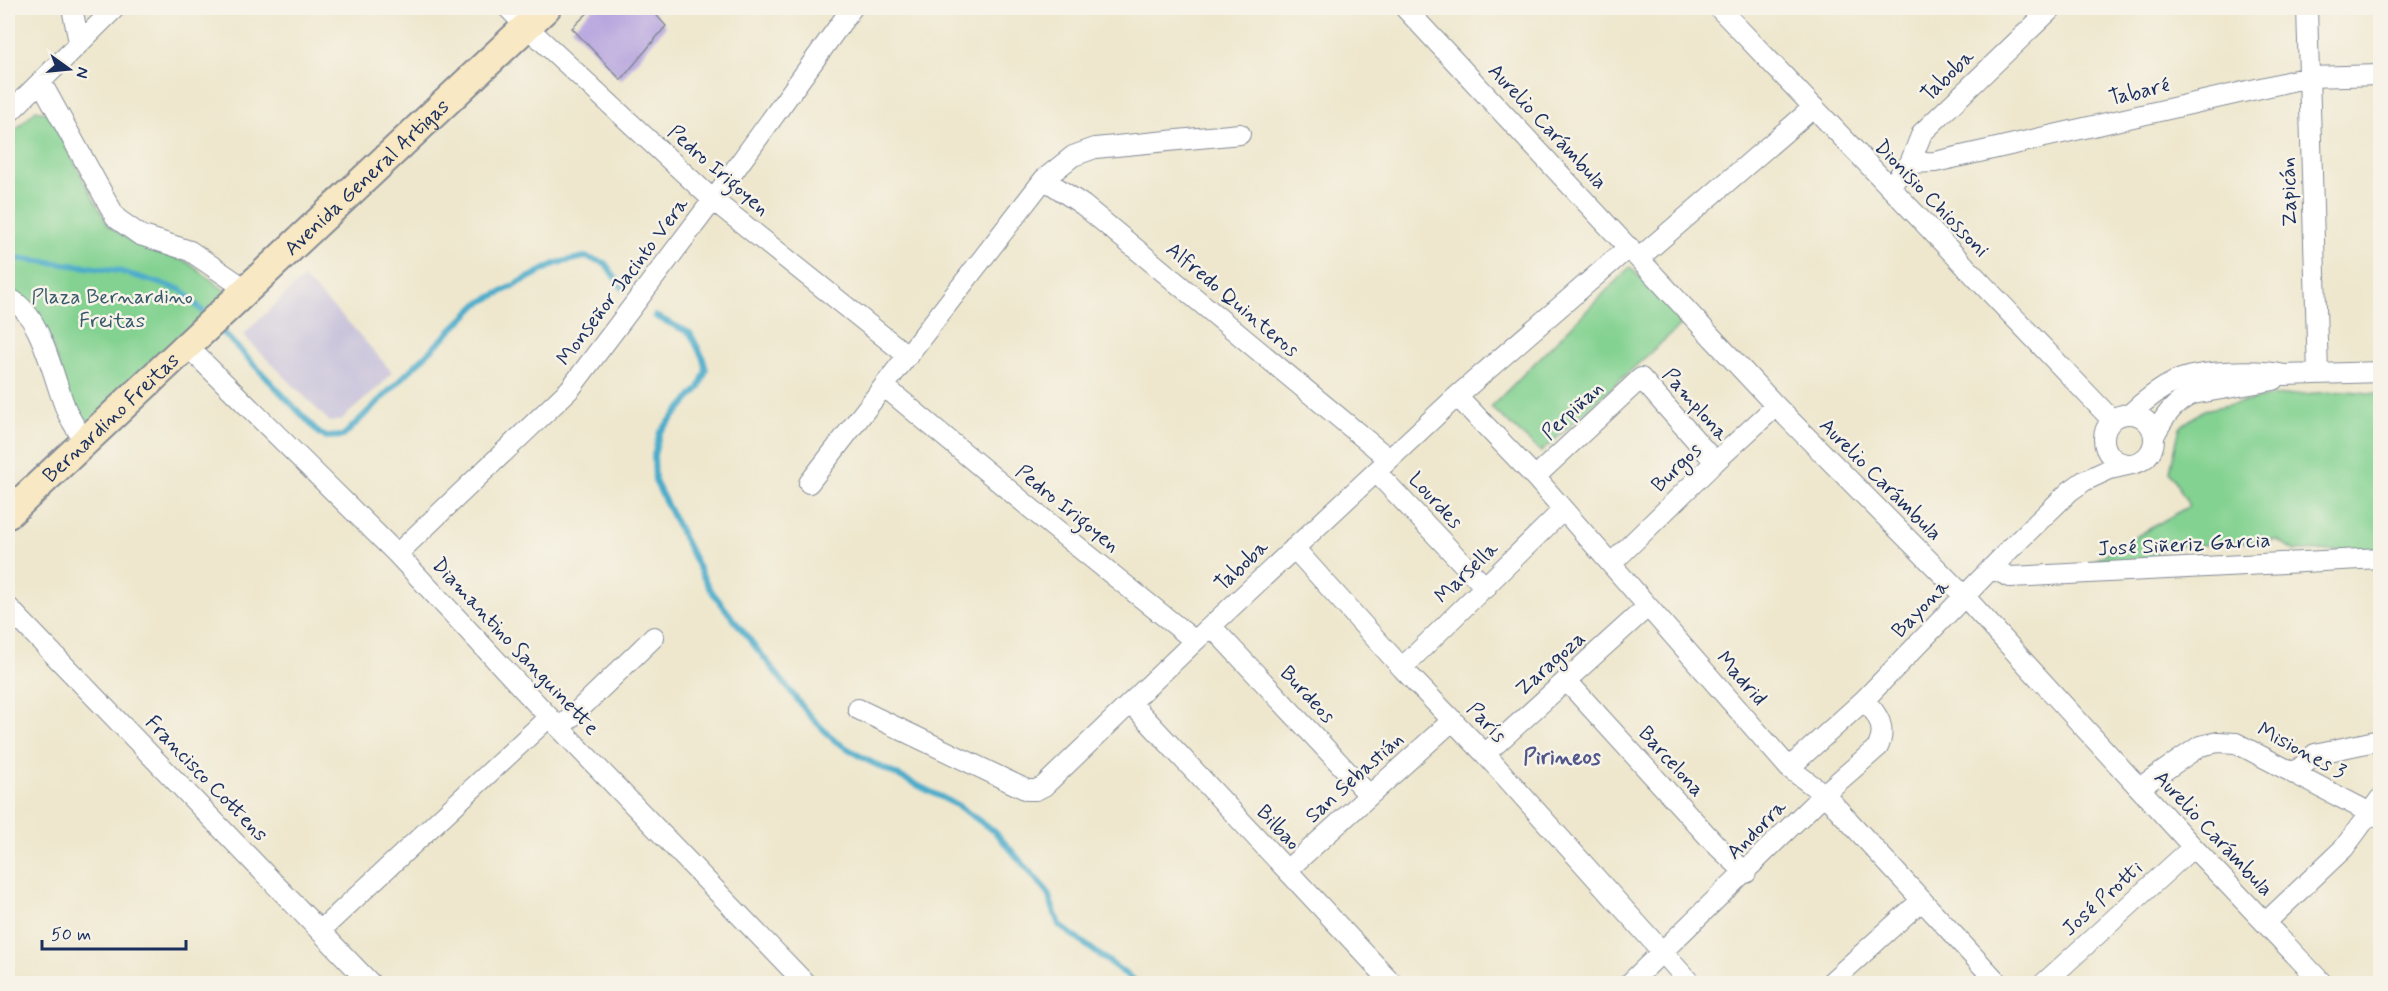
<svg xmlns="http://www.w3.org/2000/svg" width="2388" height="991" font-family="Mynerve,sans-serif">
<rect width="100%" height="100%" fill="#f7f3e8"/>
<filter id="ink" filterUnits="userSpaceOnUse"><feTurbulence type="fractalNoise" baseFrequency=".0167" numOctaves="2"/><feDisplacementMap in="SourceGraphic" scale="12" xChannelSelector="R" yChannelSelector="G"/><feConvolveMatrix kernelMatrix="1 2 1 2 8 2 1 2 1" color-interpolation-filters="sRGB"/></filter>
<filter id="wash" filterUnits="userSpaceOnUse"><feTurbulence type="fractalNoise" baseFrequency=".008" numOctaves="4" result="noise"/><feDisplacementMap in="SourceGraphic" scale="24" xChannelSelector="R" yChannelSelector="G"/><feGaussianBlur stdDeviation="1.35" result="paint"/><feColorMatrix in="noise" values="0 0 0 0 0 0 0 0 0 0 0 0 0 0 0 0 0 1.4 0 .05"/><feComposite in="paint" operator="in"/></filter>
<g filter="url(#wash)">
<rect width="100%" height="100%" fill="#eee7cd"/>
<path fill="#c6c0da" d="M303,278L350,324L392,372L383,383L341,420L330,422L243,335Z"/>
<path fill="#83d291" stroke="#4f8078" stroke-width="1.5" d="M36,110L48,113L108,225L134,243L187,262L227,292L88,426C83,419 76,411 72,403C57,368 47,305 8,288V137Z
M1630,267L1684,322L1541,452L1491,407Z
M2347,391L2380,394V549L2295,551L2278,540L2166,547L2149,560L2089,564L2189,506L2170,471L2180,427L2204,410L2273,396Z"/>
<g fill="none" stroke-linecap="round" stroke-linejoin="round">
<path stroke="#4bacca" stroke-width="6" d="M8,257L119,271L182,290L207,316
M655,316L690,333L702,356L706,370L699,388L660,432L654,455L655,481L709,588L810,716L835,741L867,760L957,805L995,832L1047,891L1059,925L1139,984
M218,327L320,434L327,437L343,436L478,304L557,263L585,257L605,263L623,289"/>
</g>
<g id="blocks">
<path fill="#b2a0de" d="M593,8H650L666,26L621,80L572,28Z"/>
</g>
</g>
<g filter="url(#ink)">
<use href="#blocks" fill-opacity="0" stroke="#848b96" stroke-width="1.5"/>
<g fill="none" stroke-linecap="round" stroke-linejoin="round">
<g stroke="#848b96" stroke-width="22">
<path id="street" d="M72,8L79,42
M508,8L526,26L713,200L908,356
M1405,8L1776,406L1965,597L2193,847L2323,984
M1719,8L2112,420
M2307,8L2318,374
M41,82L116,218L140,235L190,251L247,290
M8,114L115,8
M1910,163L1935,162L2309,77L2380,75
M1044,179L1083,205L1389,459
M1889,187L1910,163L1922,133L2052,8
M1639,258L1814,107
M8,298C43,313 53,382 68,414C73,424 79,433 85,442
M187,346L397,554L549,717L806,984
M885,387L1052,526L1195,641
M1457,396L1535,477L1789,768L1824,794L1999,984
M2130,414C2144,401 2159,389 2176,381C2199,370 2260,369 2284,375L2380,372
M2104 439a25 25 0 1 1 50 0a25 25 0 1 1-50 0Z
M2154,436C2164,417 2173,403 2193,394L2274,380
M1376,472L1486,588
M1535,477L1641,378L1715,462
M809,483L1044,179L1073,156L1095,148L1240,134
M1294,548L1402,668L1485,754L1691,984
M397,554L570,389L713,200L852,8
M1611,564L1715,462L1776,406
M1991,568L2010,577L2380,558
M8,607L371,984
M1211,626L1369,795
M1402,668L1563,510
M1566,680L1715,844L1746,873
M1131,703L1393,984
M858,709L1027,790H1036L1044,786L1195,641L1457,396L1629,247
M560,728L654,637
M1485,754L1647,607
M1789,768L1864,700L2011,548L2070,491L2084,481L2110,469L2132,464
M2294,774L2315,754L2380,740
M2139,788L2200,746L2218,742L2236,743L2380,818
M1287,870L1453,720
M2265,923L2344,848L2380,799
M321,930L549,717
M1629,984L1824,794L1878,747C1887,728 1878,714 1864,700
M1829,984L1922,900
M2043,984L2193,847"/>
</g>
<g stroke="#848b96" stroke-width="32">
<g id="secondary">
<path id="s1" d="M8,514L546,8"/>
</g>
</g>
<use href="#street" stroke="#fff" stroke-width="20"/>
<use href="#secondary" stroke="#f8e8c3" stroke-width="28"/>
</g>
</g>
<g text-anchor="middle" stroke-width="5" stroke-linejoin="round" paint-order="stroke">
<g font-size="21" fill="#1b2f5e" stroke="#f7f3e8">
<text transform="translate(1947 75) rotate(-44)" y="7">Taboba</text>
<text transform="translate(2139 91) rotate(-13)" y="7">Tabaré</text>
<text transform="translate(1548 126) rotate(47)" y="7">Aurelio Carámbula</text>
<text transform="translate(719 170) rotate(41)" y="7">Pedro Irigoyen</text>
<text dy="7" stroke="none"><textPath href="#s1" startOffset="492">Avenida General Artigas</textPath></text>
<text transform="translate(2288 192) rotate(-92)" y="7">Zapicán</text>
<text transform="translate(1932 198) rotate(46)" y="7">Dionisio Chiossoni</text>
<text transform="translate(622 281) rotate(-53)" y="7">Monseñor Jacinto Vera</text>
<text transform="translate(1233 299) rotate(40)" y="7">Alfredo Quinteros</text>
<text transform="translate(1696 404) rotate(49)" y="7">Pamplona</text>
<text transform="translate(1572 410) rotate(-43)" y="7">Perpiñan</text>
<text dy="7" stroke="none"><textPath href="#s1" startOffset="141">Bernardino Freitas</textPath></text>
<text transform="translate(1676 467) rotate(-44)" y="7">Burgos</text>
<text transform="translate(1881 479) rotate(45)" y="7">Aurelio Carámbula</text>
<text transform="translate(1436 500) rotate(47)" y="7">Lourdes</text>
<text transform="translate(1068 508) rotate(39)" y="7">Pedro Irigoyen</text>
<text transform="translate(2184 544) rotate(-3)" y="7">José Siñeriz Garcia</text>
<text transform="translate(1241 565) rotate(-43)" y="7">Taboba</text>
<text transform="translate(1466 572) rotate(-44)" y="7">Marsella</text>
<text transform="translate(1920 608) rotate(-46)" y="7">Bayona</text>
<text transform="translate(516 646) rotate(47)" y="7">Diamantino Sanguinette</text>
<text transform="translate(1550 663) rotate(-42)" y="7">Zaragoza</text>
<text transform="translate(1742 678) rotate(49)" y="7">Madrid</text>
<text transform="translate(1308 694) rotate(47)" y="7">Burdeos</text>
<text transform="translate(1487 722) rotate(47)" y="7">París</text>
<text transform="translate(2302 750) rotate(28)" y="7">Misiones 3</text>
<text transform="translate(1672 761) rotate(48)" y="7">Barcelona</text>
<text transform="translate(1354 777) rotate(-42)" y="7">San Sebastián</text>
<text transform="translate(207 778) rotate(46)" y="7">Francisco Cottens</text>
<text transform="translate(1279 827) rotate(47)" y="7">Bilbao</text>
<text transform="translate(1756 829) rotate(-45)" y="7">Andorra</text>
<text transform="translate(2214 833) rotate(47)" y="7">Aurelio Carámbula</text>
<text transform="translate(2102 898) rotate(-42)" y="7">José Protti</text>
</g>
<g font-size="21" fill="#35586b" stroke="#f7f3e8">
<text x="112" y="303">Plaza Bernardino<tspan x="112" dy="24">Freitas</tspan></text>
</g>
<g font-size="22" font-weight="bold" fill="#50578b" stroke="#f7f3e8">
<text x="1562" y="764">Pirineos</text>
</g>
</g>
<rect width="2388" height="991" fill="none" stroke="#f7f3e8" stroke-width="30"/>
<g transform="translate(69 69) rotate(105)" stroke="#f7f3e8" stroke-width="4.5" paint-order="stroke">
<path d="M0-4.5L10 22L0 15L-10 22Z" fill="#1b2f5e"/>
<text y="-9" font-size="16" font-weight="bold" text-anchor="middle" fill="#1b2f5e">N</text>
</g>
<path d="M42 940v9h144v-9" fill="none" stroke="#1b2f5e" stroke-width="3"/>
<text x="51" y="940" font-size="18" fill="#1b2f5e" stroke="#f7f3e8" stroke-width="4.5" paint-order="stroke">50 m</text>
</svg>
